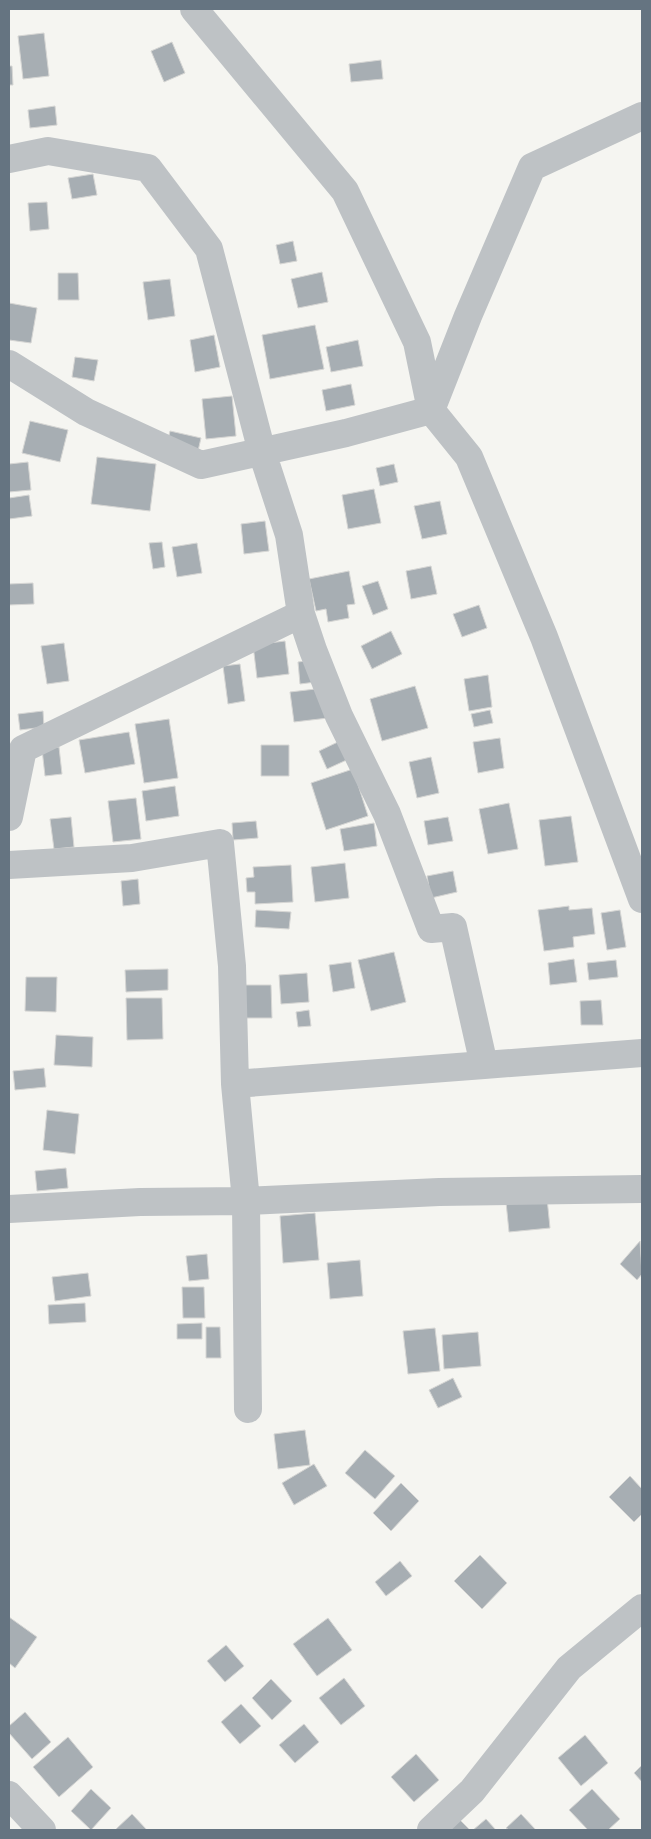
<svg xmlns="http://www.w3.org/2000/svg" width="651" height="1839" font-family="Roboto,sans-serif">
<rect width="100%" height="100%" fill="#f5f5f1"/>
<path fill="#a7aeb3" stroke="#d6d6d4" d="M44,33L49,76L23,79L18,36Z
M172,42L185,73L164,82L151,51Z
M381,60L383,79L351,82L349,64Z
M9,66H12L13,85H9Z
M55,106L57,125L30,128L28,110Z
M93,174L97,195L72,199L68,178Z
M47,202L49,229L30,231L28,203Z
M293,241L297,261L280,264L276,245Z
M322,272L328,302L298,308L291,279Z
M58,273H78L79,300H58Z
M170,279L175,316L148,320L143,282Z
M9,303L37,308L31,343L9,340Z
M315,325L324,369L270,379L262,335Z
M214,335L220,367L195,372L190,340Z
M358,340L363,366L331,372L326,347Z
M75,357L98,360L94,381L72,377Z
M351,384L355,405L326,411L322,390Z
M232,396L236,436L206,439L202,399Z
M30,421L68,430L60,462L22,453Z
M170,431L201,438L198,451L167,445Z
M97,457L156,464L150,511L91,504Z
M28,462L31,490L9,492V464Z
M394,464L398,482L380,486L376,468Z
M374,489L381,523L348,529L342,495Z
M29,495L32,516L9,519V498Z
M440,501L447,534L422,539L414,506Z
M265,521L269,551L244,554L241,524Z
M162,542L165,567L153,569L149,543Z
M197,543L202,573L177,577L172,547Z
M431,566L437,594L411,599L406,571Z
M349,571L355,604L347,605L349,618L328,622L326,609L316,611L309,579Z
M378,581L388,609L373,615L362,586Z
M33,583L34,604L9,605V584Z
M479,605L487,628L462,637L453,614Z
M391,631L402,654L372,669L361,646Z
M285,641L289,674L257,678L253,645Z
M64,643L69,681L47,684L41,646Z
M313,660L316,682L300,684L298,662Z
M240,664L245,701L228,704L223,666Z
M488,675L492,707L469,711L464,679Z
M415,686L428,728L382,741L370,699Z
M324,688L328,718L294,722L290,692Z
M490,710L493,723L474,727L471,714Z
M43,711L44,727L20,730L18,714Z
M169,719L178,778L144,783L135,724Z
M129,732L135,764L85,773L79,740Z
M500,738L504,768L478,773L473,742Z
M342,740L351,758L327,769L319,751Z
M261,745H289V776H261Z
M59,747L62,774L45,776L42,749Z
M431,757L439,793L417,798L409,762Z
M353,769L368,816L326,830L311,783Z
M175,786L179,816L146,821L142,791Z
M136,798L141,839L113,842L108,801Z
M509,803L518,849L488,854L479,809Z
M571,816L578,862L545,866L539,820Z
M71,817L74,847L54,849L50,819Z
M448,817L453,841L428,845L424,821Z
M256,821L258,838L233,840L232,823Z
M374,823L377,846L344,851L340,829Z
M345,863L349,898L315,902L311,867Z
M291,865L293,902L255,904V892H247L246,878L254,877L253,867Z
M453,871L457,892L431,898L427,876Z
M138,879L140,904L123,906L121,881Z
M569,906V910L592,908L595,934L573,937L574,947L544,951L538,910Z
M256,910L291,912L289,929L255,927Z
M620,910L626,947L607,950L601,913Z
M394,952L406,1002L371,1011L358,960Z
M574,959L577,982L550,985L548,963Z
M616,960L618,977L589,980L587,963Z
M351,962L355,988L333,992L329,965Z
M168,969V990L126,992L125,970Z
M307,973L309,1002L281,1004L279,975Z
M26,977H57L56,1012L25,1011Z
M244,985H271L272,1018H245Z
M126,998H162L163,1039L127,1040Z
M601,1000L603,1025H581L580,1001Z
M309,1010L311,1026L298,1027L296,1012Z
M56,1035L93,1037L92,1067L54,1065Z
M44,1068L46,1087L15,1090L13,1071Z
M47,1110L79,1114L75,1154L43,1150Z
M66,1168L68,1188L37,1191L35,1171Z
M547,1198L550,1228L509,1232L506,1202Z
M315,1213L319,1260L283,1263L280,1216Z
M640,1241L642,1274L637,1280L620,1264Z
M207,1254L209,1279L189,1281L186,1256Z
M360,1260L363,1296L330,1299L327,1263Z
M88,1273L91,1296L55,1301L52,1277Z
M182,1287H204L205,1318H183Z
M85,1303L86,1322L49,1324L48,1305Z
M202,1323V1339H177V1324Z
M206,1327H220L221,1358H206Z
M435,1328L440,1371L408,1374L403,1331Z
M478,1332L481,1366L444,1369L442,1335Z
M453,1378L462,1397L438,1408L429,1390Z
M305,1430L310,1465L278,1469L274,1434Z
M365,1450L395,1476L375,1499L345,1473Z
M314,1464L327,1486L294,1505L282,1483Z
M630,1476L642,1489V1514L634,1522L609,1497Z
M401,1483L419,1501L391,1531L373,1513Z
M480,1555L507,1583L482,1609L454,1581Z
M400,1561L412,1576L386,1596L375,1582Z
M9,1617L37,1637L15,1668L9,1663Z
M328,1618L352,1650L317,1676L293,1644Z
M226,1645L244,1666L225,1682L207,1661Z
M344,1678L365,1706L341,1725L319,1698Z
M271,1679L292,1701L272,1720L252,1698Z
M241,1704L261,1726L240,1744L221,1722Z
M25,1712L51,1742L32,1759L9,1733V1726Z
M304,1724L319,1742L295,1763L279,1745Z
M585,1735L608,1763L581,1786L558,1758Z
M68,1737L93,1767L59,1797L33,1767Z
M416,1754L439,1780L414,1802L391,1777Z
M642,1765V1782L634,1773Z
M91,1789L111,1808L91,1830L71,1811Z
M592,1789L620,1819L608,1830H588L569,1810Z
M132,1814L147,1830H115Z
M521,1814L536,1830H509L506,1828Z
M486,1819L496,1830H473Z
M460,1820L470,1830H449Z"/>
<g fill="none" stroke-linecap="round" stroke-linejoin="round">
<path stroke="#bec2c5" stroke-width="28" d="M194,9L345,191L417,342L431,410L469,457L544,637L642,899
M9,159L48,151L148,168L209,249L262,452L289,535L301,614L313,650L339,716L387,814L431,929L453,927L484,1065L642,1053
M9,364L86,412L201,465L346,433L431,410
M431,410L468,316L532,167L642,116
M9,817L23,749L301,614
M9,865L132,858L220,843L232,966L235,1084L246,1201L248,1409
M235,1084L484,1065
M9,1209L140,1202L246,1201L439,1192L642,1189
M9,1795L42,1830
M431,1830L472,1791L569,1668L642,1608"/>
</g>
<rect width="651" height="1839" fill="none" stroke="#657481" stroke-width="20"/>
</svg>
